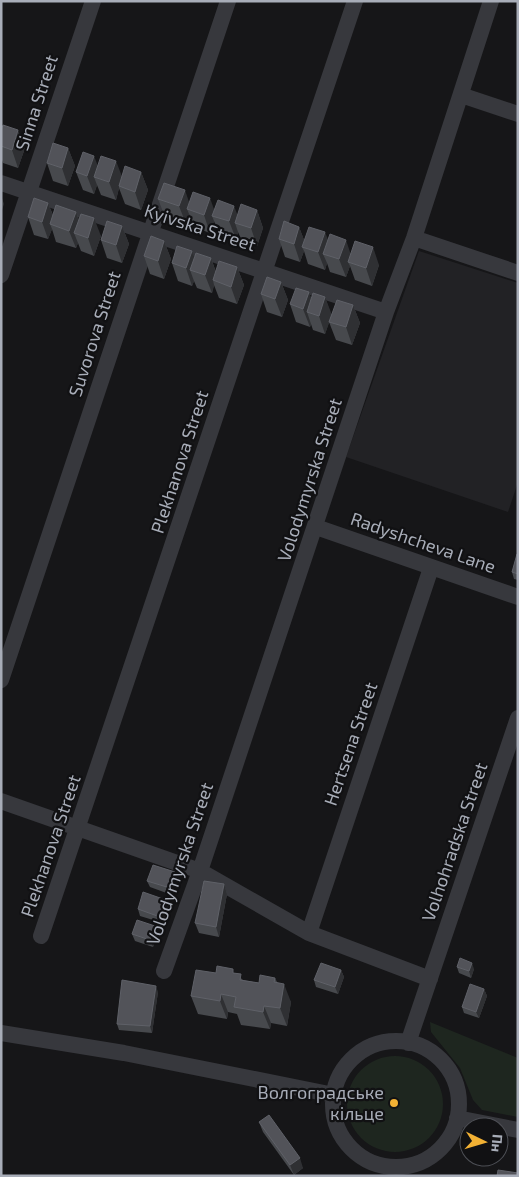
<svg xmlns="http://www.w3.org/2000/svg" width="519" height="1177" font-family="'Exo 2',sans-serif">
<rect width="100%" height="100%" fill="#161618"/>
<path fill="#222225" d="M419,251L518,283V482L508,512L346,457Z"/>
<path fill="#1e261f" d="M430,1022L518,1058V1117L482,1110L473,1100L460,1068L431,1032Z
M347 1104a48 48 0 1 1 96 0a48 48 0 1 1-96 0Z"/>
<g fill="none" stroke-linecap="round" stroke-linejoin="round">
<path stroke="#37383d" stroke-width="16" d="M461,95L518,114
M1,183L386,312
M414,238L518,273
M1,275L93,1
M316,527L518,597
M1,680L228,1
M1,801L200,871L309,933L430,979
M309,933L431,568
M41,936L355,1
M164,971L200,871L386,312L414,238L491,1
M1,1033L124,1053L334,1095
M333 1104a63 63 0 1 1 126 0a63 63 0 1 1-126 0Z
M408,1043L518,718
M457,1118L518,1130"/>
</g>
<path fill="#47494d" d="M1,131L25,148L18,168L3,163L1,157Z
M68,148L75,166L68,186L53,181L47,163Z
M98,166L122,176L141,172L148,190L141,210L125,204L119,188L116,200L101,195L97,185L94,194L83,190L76,172Z
M158,199L189,203L214,210L238,215L257,210L263,228L257,246L242,241L238,232L236,239L219,234L214,221L210,233L194,227L189,214L186,224L165,217Z
M48,203L53,215L76,212L79,220L101,236L94,256L81,251L78,243L76,248L56,242L52,229L48,239L34,235L28,217Z
M122,226L129,244L122,263L107,258L101,240Z
M299,227L304,240H328L351,254L379,265L372,286L355,280L350,266L346,277L330,272L327,263L325,270L308,264L304,251L300,262L285,257L279,239Z
M164,241L171,259L164,279L150,274L144,256Z
M192,251L194,259L211,258L216,272L237,267L244,285L237,304L219,298L214,285L212,293L197,288L194,281L192,286L178,281L172,263Z
M281,282L288,300L282,317L267,312L261,294Z
M309,292L311,299L325,297L331,315L353,305L360,323L352,345L336,340L329,322L325,334L313,330L311,324L310,327L296,322L290,304Z
M518,554V580L514,579L512,572Z
M177,879L172,895L150,887L147,881Z
M224,884L227,894L219,937L199,933L195,923Z
M166,900L168,906L163,923L140,916L138,909Z
M158,933L153,947L135,941L132,934Z
M457,967L474,969L471,978L459,973Z
M341,970L344,977L338,994L316,987L314,980Z
M216,973H235L243,980L259,983L275,978L277,982L291,1002L287,1026L271,1023L270,1029L241,1025L237,1014L228,1012L227,1019L198,1014L191,996Z
M484,989L487,996L479,1018L464,1013L462,1007Z
M158,992L152,1033L119,1030L117,1024Z
M259,1122L303,1168L294,1175L263,1132Z"/>
<path fill="#2f3033" d="M18,130L25,148L18,168L12,150Z
M68,148L75,166L68,186L62,168Z
M94,156L101,174L94,177L97,185L94,194L87,176Z
M116,161L123,179L119,186V188L116,200L109,182Z
M141,172L148,190L141,210L135,192Z
M185,190L191,208L187,209L189,214L186,224L179,206Z
M1,195L4,204L1,213Z
M210,198L216,215L212,216L214,221L210,233L204,215Z
M48,203L55,221L50,224L52,229L48,239L42,222Z
M234,206L241,224L235,223L238,232L236,239L229,221Z
M257,210L263,228L257,246L251,228Z
M76,212L82,230L74,233L78,243L76,248L69,231Z
M94,218L101,236L94,256L88,238Z
M122,226L129,244L122,263L116,245Z
M299,227L306,245L302,247L304,251L300,262L294,244Z
M325,232L332,250L323,254L327,263L325,270L318,252Z
M346,240L352,258L348,262L350,266L346,277L339,259Z
M164,241L171,259L164,279L158,261Z
M373,247L379,265L372,286L366,268Z
M192,251L198,269L190,270L194,281L192,286L186,268Z
M211,258L217,276L213,280L214,285L212,293L205,275Z
M237,267L244,285L237,304L231,287Z
M281,282L288,300L282,317L275,299Z
M309,292L315,310L307,312L311,324L310,327L303,309Z
M325,297L332,315L325,334L319,316Z
M353,305L360,323L352,345L346,327Z
M175,872L177,879L172,895L170,888Z
M224,884L227,894L219,937L216,927Z
M166,900L168,906L163,923L160,917Z
M155,926L158,933L153,947L150,940Z
M472,963L474,969L471,978L469,971Z
M341,970L344,977L338,994L335,987Z
M284,984L291,1002L287,1026L280,1008Z
M156,986L158,992L152,1033L150,1026Z
M484,989L487,996L479,1018L476,1012Z
M221,994L228,1012L227,1019L220,1001Z
M264,1006L271,1023L270,1029L263,1012Z
M300,1158L303,1168L294,1175L290,1165Z"/>
<path fill="#525359" stroke="#5f6168" d="M3,125L18,130L12,150L1,146V131Z
M53,143L68,148L62,168L47,163Z
M83,152L94,156L87,176L76,172Z
M101,156L116,161L109,182L94,177Z
M125,166L141,172L135,192L119,186Z
M164,183L185,190L179,206L158,199Z
M193,192L210,198L204,215L187,209Z
M34,198L48,203L42,222L28,217Z
M218,200L234,206L229,221L212,216Z
M241,204L257,210L251,228L235,223Z
M56,205L76,212L69,231L50,224Z
M81,214L94,218L88,238L74,233Z
M107,221L122,226L116,245L101,240Z
M284,221L299,227L294,244L279,239Z
M309,227L325,232L318,252L302,247Z
M330,234L346,240L339,259L323,254Z
M151,236L164,241L158,261L144,256Z
M355,241L373,247L366,268L348,262Z
M177,246L192,251L186,268L172,263Z
M196,253L211,258L205,275L190,270Z
M219,261L237,267L231,287L213,280Z
M267,277L281,282L275,299L261,294Z
M296,288L309,292L303,309L290,304Z
M313,293L325,297L319,316L307,312Z
M337,300L353,305L346,327L329,322Z
M517,554H518V574L512,572Z
M153,865L175,872L170,888L147,881Z
M204,881L224,884L216,927L195,923Z
M143,892L166,900L160,917L138,909Z
M137,920L155,926L150,940L132,934Z
M460,958L472,963L469,971L457,967Z
M321,963L341,970L335,987L314,980Z
M217,966L233,969V973L241,974L240,980L259,983L260,975L275,978L274,982L284,984L280,1008L264,1006L263,1012L234,1007L236,997L221,994L220,1001L191,996L196,970L216,973Z
M122,980L156,986L150,1026L117,1024Z
M470,984L484,989L476,1012L462,1007Z
M269,1115L300,1158L290,1165L259,1122Z
M498,1170L518,1173V1176H497Z"/>
<circle fill="#f2b134" stroke="#111113" stroke-width="2" cx="394" cy="1103" r="5"/>
<g text-anchor="middle" stroke-width="4.5" stroke-linejoin="round" paint-order="stroke">
<g font-size="18" fill="#a8adb8" stroke="#111113">
<text transform="translate(37 103) rotate(-72)" y="6">Sinna Street</text>
<text transform="translate(200 228) rotate(18)" y="6">Kyivska Street</text>
<text transform="translate(95 334) rotate(-72)" y="6">Suvorova Street</text>
<text transform="translate(180 462) rotate(-72)" y="6">Plekhanova Street</text>
<text transform="translate(310 480) rotate(-72)" y="6">Volodymyrska Street</text>
<text transform="translate(423 543) rotate(19)" y="6">Radyshcheva Lane</text>
<text transform="translate(351 744) rotate(-71)" y="6">Hertsena Street</text>
<text transform="translate(455 842) rotate(-71)" y="6">Volhohradska Street</text>
<text transform="translate(51 846) rotate(-71)" y="6">Plekhanova Street</text>
<text transform="translate(180 864) rotate(-71)" y="6">Volodymyrska Street</text>
</g>
<g font-size="18" fill="#a8adb8" stroke="#111113" text-anchor="end">
<text x="384" y="1099">Волгоградське<tspan x="384" dy="21">кільце</tspan></text>
</g>
</g>
<rect width="519" height="1177" fill="none" stroke="#a8adb8" stroke-width="5"/>
<g transform="translate(484 1142) rotate(95)"><circle r="24" fill="#111113" stroke="#4d4f55"/>
<path d="M0-4L9 19L0 12L-9 19Z" fill="#f2b134"/>
<text y="-8" font-size="14" font-weight="bold" text-anchor="middle" fill="#a8adb8">Пн</text>
</g>
</svg>
